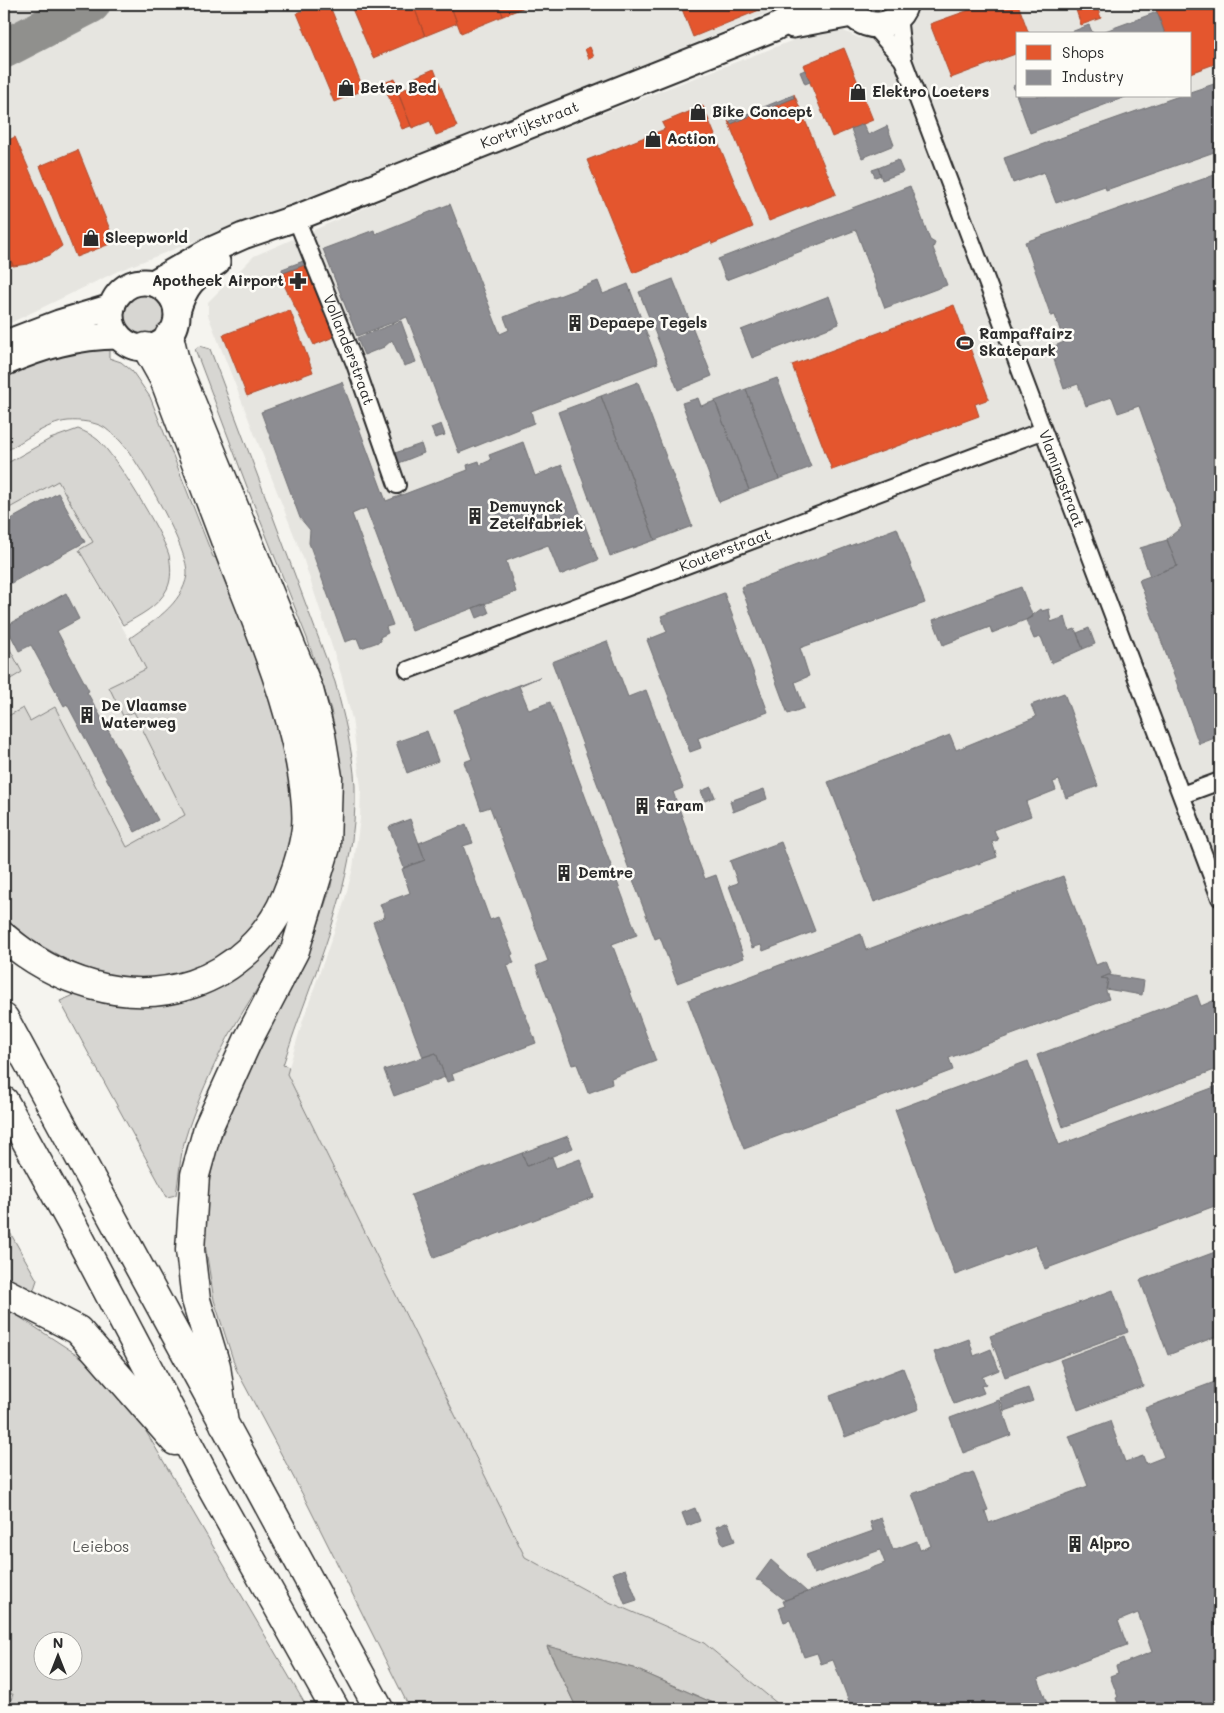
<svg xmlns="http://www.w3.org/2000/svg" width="1224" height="1713" font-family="Mali,sans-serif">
<rect width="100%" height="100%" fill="#f5f4ef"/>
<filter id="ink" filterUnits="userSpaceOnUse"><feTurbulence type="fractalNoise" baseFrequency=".02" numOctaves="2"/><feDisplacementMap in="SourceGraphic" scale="10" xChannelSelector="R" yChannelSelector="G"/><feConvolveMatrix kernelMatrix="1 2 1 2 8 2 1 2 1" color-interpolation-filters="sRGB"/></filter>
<g filter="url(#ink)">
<path fill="#e6e5e0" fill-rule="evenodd" d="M4,4H790L529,111L118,271L4,326Z
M921,4H1220V1709H784L704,1643L600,1598L525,1557L287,1074L303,1020L343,906L353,868L360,819L361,787L352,719L341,674L303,558L208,315V302L254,256L431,179L825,28L844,31L859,38L876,39L906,29L913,22ZM1018,34H1190V96H1018Z
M57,480L94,542L79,551L146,669L109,688L134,711L185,815L127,848L55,707L30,721L23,708L4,718V683L22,672L4,638V511Z"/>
<path fill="#d7d6d2" stroke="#81807e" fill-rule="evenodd" d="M4,4H61L4,35Z
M857,4H894L885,13L868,14Z
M124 315a20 20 0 1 1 40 0a20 20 0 1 1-40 0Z
M199,346L210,349L335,682C344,716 353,751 355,786C358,883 312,975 283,1065L289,1067L287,1074L525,1557L600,1598L704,1643L784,1709H727L633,1668L547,1647L577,1709H410L304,1497L236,1369L214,1300L204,1238L206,1199L215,1153L254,1056L311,947L331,886L341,827L340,762L331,710L307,638L249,492L195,349Z
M88,350H109V358L121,362L132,371L150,397L213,557L221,559L281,714L297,815L288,869L271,908L225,956L192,972L158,980L106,977L67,960L33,941L4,917V718L23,708L30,721L55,707L127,847L185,815L134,712L123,716L109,687L146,669L130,638C152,622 182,605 187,575C190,552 139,462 122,443C118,438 111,433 105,428C96,422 79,420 68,421C46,423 23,442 4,452V374L36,363Z
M78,429C86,432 92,435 98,440C116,456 162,532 169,555C171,566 172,579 167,589C158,607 140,615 123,625L79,550L93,542L58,481L4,511V465L50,439Z
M249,559C298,680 353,798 292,927C271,972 240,1011 219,1055C207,1080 193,1112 185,1139C180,1156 179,1177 176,1195L167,1197L60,1001L72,996L77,990C136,1010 163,1006 219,981C253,966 277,935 292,902C301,880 310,853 313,829C315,820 313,809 312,799C310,716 270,637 240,560Z
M4,638L22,672L4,683Z
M4,1222L37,1280L32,1295L4,1281Z
M4,1307L84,1359L130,1404L308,1709H4V1706L10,1703L13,1694H4ZM42,1640H72V1670H42Z"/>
<path fill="#adaca9" stroke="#797877" d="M547,1646L633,1668L727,1709H577Z"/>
<path fill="#e4572e" stroke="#ac4a2d" d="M320,4H329L364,90L334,102L297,13Z
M350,4H413L425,36L373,58Z
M413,4H450L457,23L425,36Z
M450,4H499L503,16L461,33Z
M499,4H532L503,16Z
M680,4H774L693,37Z
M986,4H1018L1029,34H1018V53L951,78L930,24Z
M1074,4H1096L1101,18L1081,25Z
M1154,4H1220V62L1190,73V34H1165Z
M590,47L594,57L589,59L585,49Z
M844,48L873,120L832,137L803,65Z
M434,69L457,127L436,135L430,121L412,128L398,92L416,84L413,78Z
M395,79L396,82L394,83L411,126L402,129L383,83Z
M794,94L836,194L769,221L728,121L731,124L794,98Z
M703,106L753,227L712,244L711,241L633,273L587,160L665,129L662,123Z
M15,137L62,246L50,255L28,264L13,266L4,244V142Z
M78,150L115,242L76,257L40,166Z
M4,244L13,265L6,268L4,263Z
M307,264L324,307L321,308L326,319L329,318L336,336L314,345L282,281L286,279L283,273Z
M954,305L989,399L975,404L979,416L832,470L792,365Z
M290,310L313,372L247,396L223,335Z"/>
<path fill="#8d8d92" stroke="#707073" d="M1157,12L1165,34H1097Z
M1089,25L1093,34H1066Z
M805,70L810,82L805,84L800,72Z
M1220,82V150L1106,190L1105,186L1056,203L1044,172L1013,183L1004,158L1179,96H1190V92Z
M1018,84V96H1128L1030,133L1013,86Z
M793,95L794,98L731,124L730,121Z
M863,124L868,135L887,126L894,145L862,158L851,129Z
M898,160L903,172L882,180L878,168Z
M878,168L881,175L875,177L872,170Z
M1220,173V736L1199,744L1139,580L1177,566L1167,539L1182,527L1139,406L1118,413L1112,397L1086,406L1078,384L1064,389L1050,348L1064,342L1055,315L1051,316L1025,242Z
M910,186L930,240L935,243L933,248L947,285L885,308L856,230L726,280L718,259Z
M450,204L500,334L509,330L504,317L598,281L603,294L628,284L658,363L531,411L534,423L459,453L407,317L357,336L323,249L374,230L375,234Z
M306,260L307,264L283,273L282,269Z
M673,279L712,376L678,390L639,292Z
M829,296L839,324L752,358L741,330Z
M401,321L416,362L404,366L392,340L384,347L364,355L357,338Z
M777,378L811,467L779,479L746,389Z
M342,382L386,501L468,470L467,465L479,461L480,465L491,460L489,455L523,442L535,476L562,465L598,560L560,575L548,545L506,561L516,592L412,631L366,508L352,514L393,625L386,627L388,633L380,637L381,641L361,648L357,638L345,642L309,543L310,530L300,518L261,412Z
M638,382L692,526L655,540L601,396Z
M746,389L779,479L749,490L715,401Z
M601,396L655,540L610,556L558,412Z
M698,398L701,406L715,401L749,490L719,502L682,403Z
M441,424L445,435L435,438L431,428Z
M421,444L424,453L399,463L395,453Z
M58,493L85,542L4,587V523Z
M897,528L925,603L800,648L809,676L795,682L804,708L788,714L741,587Z
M1167,540L1177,566L1150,576L1140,548Z
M1021,587L1033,617L992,633L990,627L943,645L933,620Z
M66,593L79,619L57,631L89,691L87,692L158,820L135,832L67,704L64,706L31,645L19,651L6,626Z
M724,593L768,712L698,738L701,748L690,752L647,640L667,632L661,616Z
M485,603L489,613L477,618L473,608Z
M1041,609L1042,611L1049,609L1051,622L1065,617L1069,631L1075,629L1083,649L1051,663L1041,637L1034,639L1026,620Z
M1089,628L1095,644L1083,649L1077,633Z
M607,641L628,697L646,690L683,788L673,792L705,879L716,875L744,958L677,983L660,937L655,939L552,662Z
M540,677L519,686L529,710L550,702L637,935L612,944L656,1061L611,1078L612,1084L588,1093L577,1064L572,1065L536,966L548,961L490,807L481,810L464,762L472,759L454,710Z
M1064,693L1098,786L1066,798L1059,780L1053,782L1056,790L1026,802L1031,816L994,830L998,840L992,842L997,857L874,902L828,782L950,735L956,750L1036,717L1031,705Z
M427,731L438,761L407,773L396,742Z
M711,787L715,797L705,801L701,791Z
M764,789L767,799L733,812L730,801Z
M410,819L425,860L404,868L389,827Z
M466,824L473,843L463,846L490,920L498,917L513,954L511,955L514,963L507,965L536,1043L452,1074L454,1080L447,1082L436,1053L423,1057L373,922L385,917L380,904L410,893L402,869L425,860L419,843Z
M781,842L815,931L763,951L761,945L752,948L729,886L738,883L730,861Z
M1063,876L1096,965L1106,961L1111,974L1101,978L1108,979L1106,991L1109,999L949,1058L953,1070L744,1149L688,1000L861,934L866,950Z
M1108,975L1144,981L1142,995L1106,989L1108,979L1101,978Z
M1197,995L1201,1006L1215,1000L1220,1016V1068L1063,1127L1037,1055Z
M436,1053L445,1077L394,1096L384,1070Z
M1028,1061L1059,1145L1220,1085V1204L1045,1269L1036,1245L955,1275L895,1110Z
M568,1136L573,1148L527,1166L522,1153Z
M522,1153L527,1166L552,1157L556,1168L580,1159L594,1197L434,1258L411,1195Z
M1215,1252L1220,1264V1335L1168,1355L1140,1280Z
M1113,1290L1128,1332L1005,1377L990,1336Z
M1124,1336L1143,1386L1078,1410L1060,1360Z
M969,1339L974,1356L991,1349L999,1370L982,1377L986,1384L981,1386L984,1393L954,1404L934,1352Z
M903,1368L919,1409L845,1437L830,1396Z
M1220,1380V1699L1194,1709H1120L1116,1698L1118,1697L1110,1676L1118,1673L1116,1666L1152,1652L1138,1613L1118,1621L1127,1645L1038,1678L1049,1709H852L833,1660L821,1664L817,1653L804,1657L790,1620L784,1622L779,1608L785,1606L783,1601L885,1563L880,1550L814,1574L806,1555L873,1531L870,1522L881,1518L893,1550L917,1541L920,1550L931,1546L912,1494L973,1472L988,1510L985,1511L989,1523L1088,1486L1069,1436L1110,1421L1125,1462L1143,1456L1146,1464L1164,1457L1145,1408Z
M1028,1388L1033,1401L1004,1411L1000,1398Z
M999,1400L1011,1435L963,1453L950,1418Z
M695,1508L700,1521L687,1526L682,1513Z
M728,1522L735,1541L723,1545L716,1527Z
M771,1560L807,1592L785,1600L761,1581L756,1580Z
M625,1569L637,1600L625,1604L613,1573Z"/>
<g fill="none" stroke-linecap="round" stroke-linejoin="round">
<path stroke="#90908d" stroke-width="39" d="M4,49L91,4"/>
<g stroke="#2b2b2b" stroke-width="20">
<g id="minor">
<path id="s1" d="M898,16L903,60L1220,898"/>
<path d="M873,26L903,60"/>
<path id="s2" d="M296,218L355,364L397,485"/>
<path id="s3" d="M408,670L1042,431"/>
<path d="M1182,795L1220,781"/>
</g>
</g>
<g stroke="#2b2b2b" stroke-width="29">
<g id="primary">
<path d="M847,4C857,31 896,33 905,4"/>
<path d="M793,25L852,14"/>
<circle cx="144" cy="315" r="33"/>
<path id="s4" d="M153,283L207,252L243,236L296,218L774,28L819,4"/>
<path d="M177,312C184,286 194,276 217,262"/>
<path d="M4,344L59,323L112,307"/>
<path d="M4,363C41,347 77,336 118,336"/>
</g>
</g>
<g stroke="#2b2b2b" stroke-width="31">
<path id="motorway" d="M169,336L176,365L309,690L321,735L328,777L326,847L295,950L248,1040L208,1128L195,1175L190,1250L196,1300L216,1366L224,1424
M4,937C55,981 126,1006 192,984C234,970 270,936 286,896C295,873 303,852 306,828C308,806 304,783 300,762C287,695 261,633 236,569C212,506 188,442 164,379L146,347
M4,1018L379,1709
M4,1101L77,1233L206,1478L335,1709
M4,1292L78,1330L175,1441"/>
</g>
<use href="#minor" stroke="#fdfcf7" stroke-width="16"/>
<use href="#primary" stroke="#fdfcf7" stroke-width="25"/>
<use href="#motorway" stroke="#fdfcf7" stroke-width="28"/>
</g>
</g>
<defs>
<g id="shop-bare" transform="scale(1.35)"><path d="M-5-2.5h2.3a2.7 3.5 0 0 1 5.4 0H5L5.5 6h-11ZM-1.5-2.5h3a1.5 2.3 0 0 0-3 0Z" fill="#2b2b2b" stroke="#fdfcf7" stroke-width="2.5" paint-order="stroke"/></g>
<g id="pharmacy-bare" transform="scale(1.35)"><path d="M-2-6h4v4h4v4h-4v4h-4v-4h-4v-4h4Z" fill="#2b2b2b" stroke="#fdfcf7" stroke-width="2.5" paint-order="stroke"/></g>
<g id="building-bare" transform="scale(1.35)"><path d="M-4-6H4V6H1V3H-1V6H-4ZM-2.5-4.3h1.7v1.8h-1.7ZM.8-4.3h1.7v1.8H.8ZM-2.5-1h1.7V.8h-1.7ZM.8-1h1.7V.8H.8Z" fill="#2b2b2b" stroke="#fdfcf7" stroke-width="2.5" paint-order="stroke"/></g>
<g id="stadium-bare" transform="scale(1.35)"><path d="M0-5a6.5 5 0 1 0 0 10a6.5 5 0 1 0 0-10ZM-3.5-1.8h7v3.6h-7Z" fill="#2b2b2b" stroke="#fdfcf7" stroke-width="2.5" paint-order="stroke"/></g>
</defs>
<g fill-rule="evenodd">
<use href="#shop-bare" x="346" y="88"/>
<use href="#shop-bare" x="858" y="92"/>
<use href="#shop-bare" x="698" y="112"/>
<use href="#shop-bare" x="653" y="139"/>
<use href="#shop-bare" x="91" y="238"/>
<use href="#pharmacy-bare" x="298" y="281"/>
<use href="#building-bare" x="575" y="323"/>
<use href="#stadium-bare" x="965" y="343"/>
<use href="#building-bare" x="475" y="516"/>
<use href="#building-bare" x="87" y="715"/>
<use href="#building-bare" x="642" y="806"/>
<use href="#building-bare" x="564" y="873"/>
<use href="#building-bare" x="1075" y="1544"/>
</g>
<g text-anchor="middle" stroke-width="5" stroke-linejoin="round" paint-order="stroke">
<g font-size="15" font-weight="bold" fill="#2b2b2b" stroke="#fdfcf7" text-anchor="start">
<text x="360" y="93">Beter Bed</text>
<text x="872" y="97">Elektro Loeters</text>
<text x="712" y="117">Bike Concept</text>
<text x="667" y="144">Action</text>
<text x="105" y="243">Sleepworld</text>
<text x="284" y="286" text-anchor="end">Apotheek Airport</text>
<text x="589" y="328">Depaepe Tegels</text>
<text x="979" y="339">Rampaffairz<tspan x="979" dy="17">Skatepark</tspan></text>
<text x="489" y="512">Demuynck<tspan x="489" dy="17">Zetelfabriek</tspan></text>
<text x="101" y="711">De Vlaamse<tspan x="101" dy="17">Waterweg</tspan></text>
<text x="656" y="811">Faram</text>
<text x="578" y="878">Demtre</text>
<text x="1089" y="1549">Alpro</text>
</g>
<g font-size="15" fill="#2b2b2b" stroke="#fdfcf7">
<text dy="5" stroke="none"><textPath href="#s4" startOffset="409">Kortrijkstraat</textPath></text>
<text dy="5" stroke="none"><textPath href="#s2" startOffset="142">Vollanderstraat</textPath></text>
<text dy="5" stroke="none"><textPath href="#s1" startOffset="492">Vlamingstraat</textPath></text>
<text dy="5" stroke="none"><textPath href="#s3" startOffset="339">Kouterstraat</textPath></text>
</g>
<g font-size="15" fill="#565655" stroke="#fdfcf7">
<text x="101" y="1552">Leiebos</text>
</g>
</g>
<rect width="1224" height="1713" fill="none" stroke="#fdfcf7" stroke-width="20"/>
<rect x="10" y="10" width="1204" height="1693" fill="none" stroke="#2b2b2b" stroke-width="2" filter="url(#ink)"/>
<rect x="1016" y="32" width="175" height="65" fill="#fdfcf7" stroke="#a9a8a5"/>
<rect x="1026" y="45" width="25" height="15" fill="#e4572e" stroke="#a9a8a5"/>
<text x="1062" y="58" font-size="15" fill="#2b2b2b">Shops</text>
<rect x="1026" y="70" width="25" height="15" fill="#8d8d92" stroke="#a9a8a5"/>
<text x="1062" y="82" font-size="15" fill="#2b2b2b">Industry</text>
<g transform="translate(58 1656)"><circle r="24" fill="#fdfcf7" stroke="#a9a8a5"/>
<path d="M0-4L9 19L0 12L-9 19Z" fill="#2b2b2b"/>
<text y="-8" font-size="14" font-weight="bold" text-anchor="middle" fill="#2b2b2b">N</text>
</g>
</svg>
